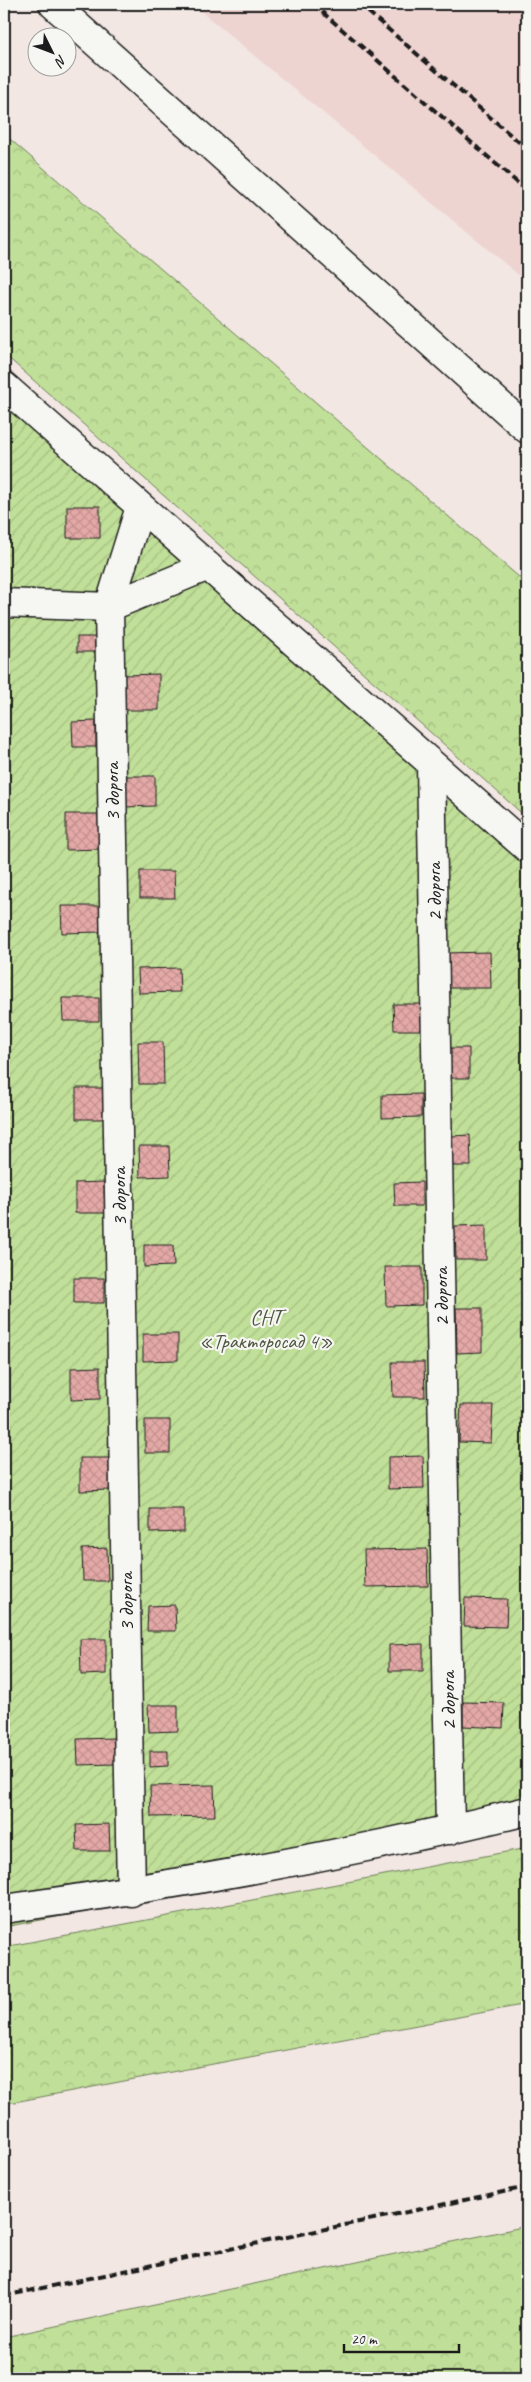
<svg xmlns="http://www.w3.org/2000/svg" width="531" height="2382" font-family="Caveat,sans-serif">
<defs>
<pattern id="forest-crowns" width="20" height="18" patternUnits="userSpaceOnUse" patternTransform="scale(1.25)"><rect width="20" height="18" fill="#c0df98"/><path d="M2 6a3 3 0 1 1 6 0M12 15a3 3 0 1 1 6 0" fill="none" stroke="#a4bf82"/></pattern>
<pattern id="garden-furrows" width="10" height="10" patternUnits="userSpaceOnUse" patternTransform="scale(1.25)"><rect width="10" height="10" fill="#c0df98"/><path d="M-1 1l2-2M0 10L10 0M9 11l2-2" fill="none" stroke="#a4bf82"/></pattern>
<pattern id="building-cross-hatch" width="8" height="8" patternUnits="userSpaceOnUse" patternTransform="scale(1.25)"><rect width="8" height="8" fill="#e4a9a7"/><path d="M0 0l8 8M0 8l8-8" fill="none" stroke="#c3918f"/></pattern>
</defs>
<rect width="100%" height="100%" fill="#f2e7e3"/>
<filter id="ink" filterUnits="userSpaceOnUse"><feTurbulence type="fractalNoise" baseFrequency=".02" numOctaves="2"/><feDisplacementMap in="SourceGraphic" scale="10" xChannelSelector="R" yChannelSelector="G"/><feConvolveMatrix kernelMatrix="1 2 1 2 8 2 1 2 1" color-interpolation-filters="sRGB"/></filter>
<g filter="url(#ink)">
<path fill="#eed4d1" d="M192,4H523L527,8V282Z"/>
<path fill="url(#forest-crowns)" stroke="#6e7e5a" d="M4,134L527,584V818L4,354Z
M527,1848V2004L4,2104V1947Z
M527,2226V2378H4V2337Z"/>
<path fill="url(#garden-furrows)" stroke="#6e7e5a" d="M4,366L527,833V1825L375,1857L4,1927Z"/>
<path fill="url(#building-cross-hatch)" stroke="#1c1c1c" d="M67,506H100V538H67Z
M77,637H95V652H77Z
M159,674V710H123V675Z
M96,721V747H73L72,722Z
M124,776H155V806L124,807Z
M66,814H102L103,849L66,850Z
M140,871H174L175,898H140Z
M61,906H101V932L62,933Z
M490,952L491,988H444L443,953Z
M179,968L180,992L139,993L138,969Z
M62,998H99V1021H63Z
M393,1004H422V1030H394Z
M138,1042H163L164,1084H139Z
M449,1048H469V1078H449Z
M76,1088H103L104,1119H76Z
M421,1094V1117L382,1118V1095Z
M470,1135L471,1166H452V1136Z
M139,1146H169L170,1176L140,1177Z
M104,1182L105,1213H75V1183Z
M422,1182V1206H395L394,1183Z
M486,1225V1260H456L455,1226Z
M144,1245H173L174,1266L144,1267Z
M385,1267H422V1305L386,1306Z
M74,1278H104V1303H74Z
M456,1308H482V1352L457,1353Z
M143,1334H178V1360L143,1361Z
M392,1362H424L425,1397H393Z
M100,1367V1399L71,1400V1368Z
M461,1405H493L491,1443L459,1442Z
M145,1420H170V1453H145Z
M423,1456L424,1488L388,1489V1457Z
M80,1458H109L110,1490L80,1491Z
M150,1509H184V1532L150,1533Z
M107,1548L108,1581H83L82,1549Z
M427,1549L428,1586L365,1587L364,1550Z
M465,1598L507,1599L506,1627L464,1626Z
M175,1605L176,1631H147L148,1606Z
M80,1639H106V1674L81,1675Z
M423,1644V1671H389V1645Z
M463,1702L504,1703L503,1728L463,1726Z
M148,1705H178V1731L149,1732Z
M115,1738V1764L78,1765L77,1739Z
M150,1751H168V1766L150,1767Z
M214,1785L215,1816L151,1817L150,1786Z
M109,1824L110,1851H77L76,1825Z"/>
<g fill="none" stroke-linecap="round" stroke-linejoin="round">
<g stroke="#1c1c1c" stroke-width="31">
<path id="minor" d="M53,4L527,429
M4,386L527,848
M4,603L109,607L208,566
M431,764L450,1830
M131,1892L109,607L140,507
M4,1909C179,1885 355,1853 527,1811"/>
</g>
<use href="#minor" stroke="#f6f6f2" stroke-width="28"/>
<path stroke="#1c1c1c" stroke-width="4" stroke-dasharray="8 4" stroke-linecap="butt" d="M313,4L527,191
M359,4L527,149
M4,2296L527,2187"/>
</g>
</g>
<g text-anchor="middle" stroke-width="4.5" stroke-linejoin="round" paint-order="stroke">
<g font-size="21" fill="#1c1c1c" stroke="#f6f6f2">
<text transform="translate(112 792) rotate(-91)" y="7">3 дорога</text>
<text transform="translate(434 892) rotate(-91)" y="7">2 дорога</text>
<text transform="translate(119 1197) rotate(-91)" y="7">3 дорога</text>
<text transform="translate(441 1297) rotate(-91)" y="7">2 дорога</text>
<text transform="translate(126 1602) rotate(-91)" y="7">3 дорога</text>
<text transform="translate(448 1701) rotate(-91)" y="7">2 дорога</text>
</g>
<g font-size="21" fill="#4d5641" stroke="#f6f6f2">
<text x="266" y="1324">СНТ<tspan x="266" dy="24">«Тракторосад 4»</tspan></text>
</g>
</g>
<rect width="531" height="2382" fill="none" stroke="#f6f6f2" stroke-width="20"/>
<rect x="10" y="10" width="511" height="2362" fill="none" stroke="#1c1c1c" stroke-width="2" filter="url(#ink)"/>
<g transform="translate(52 52) rotate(132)"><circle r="24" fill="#f6f6f2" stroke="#9f9f9c"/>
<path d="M0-4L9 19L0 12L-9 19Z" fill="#1c1c1c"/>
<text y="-8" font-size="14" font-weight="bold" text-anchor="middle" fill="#1c1c1c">N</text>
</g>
<path d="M344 2344v8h115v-8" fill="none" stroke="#1c1c1c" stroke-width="2.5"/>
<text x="351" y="2344" font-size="15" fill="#1c1c1c" stroke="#f6f6f2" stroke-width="4" paint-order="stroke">20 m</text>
</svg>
